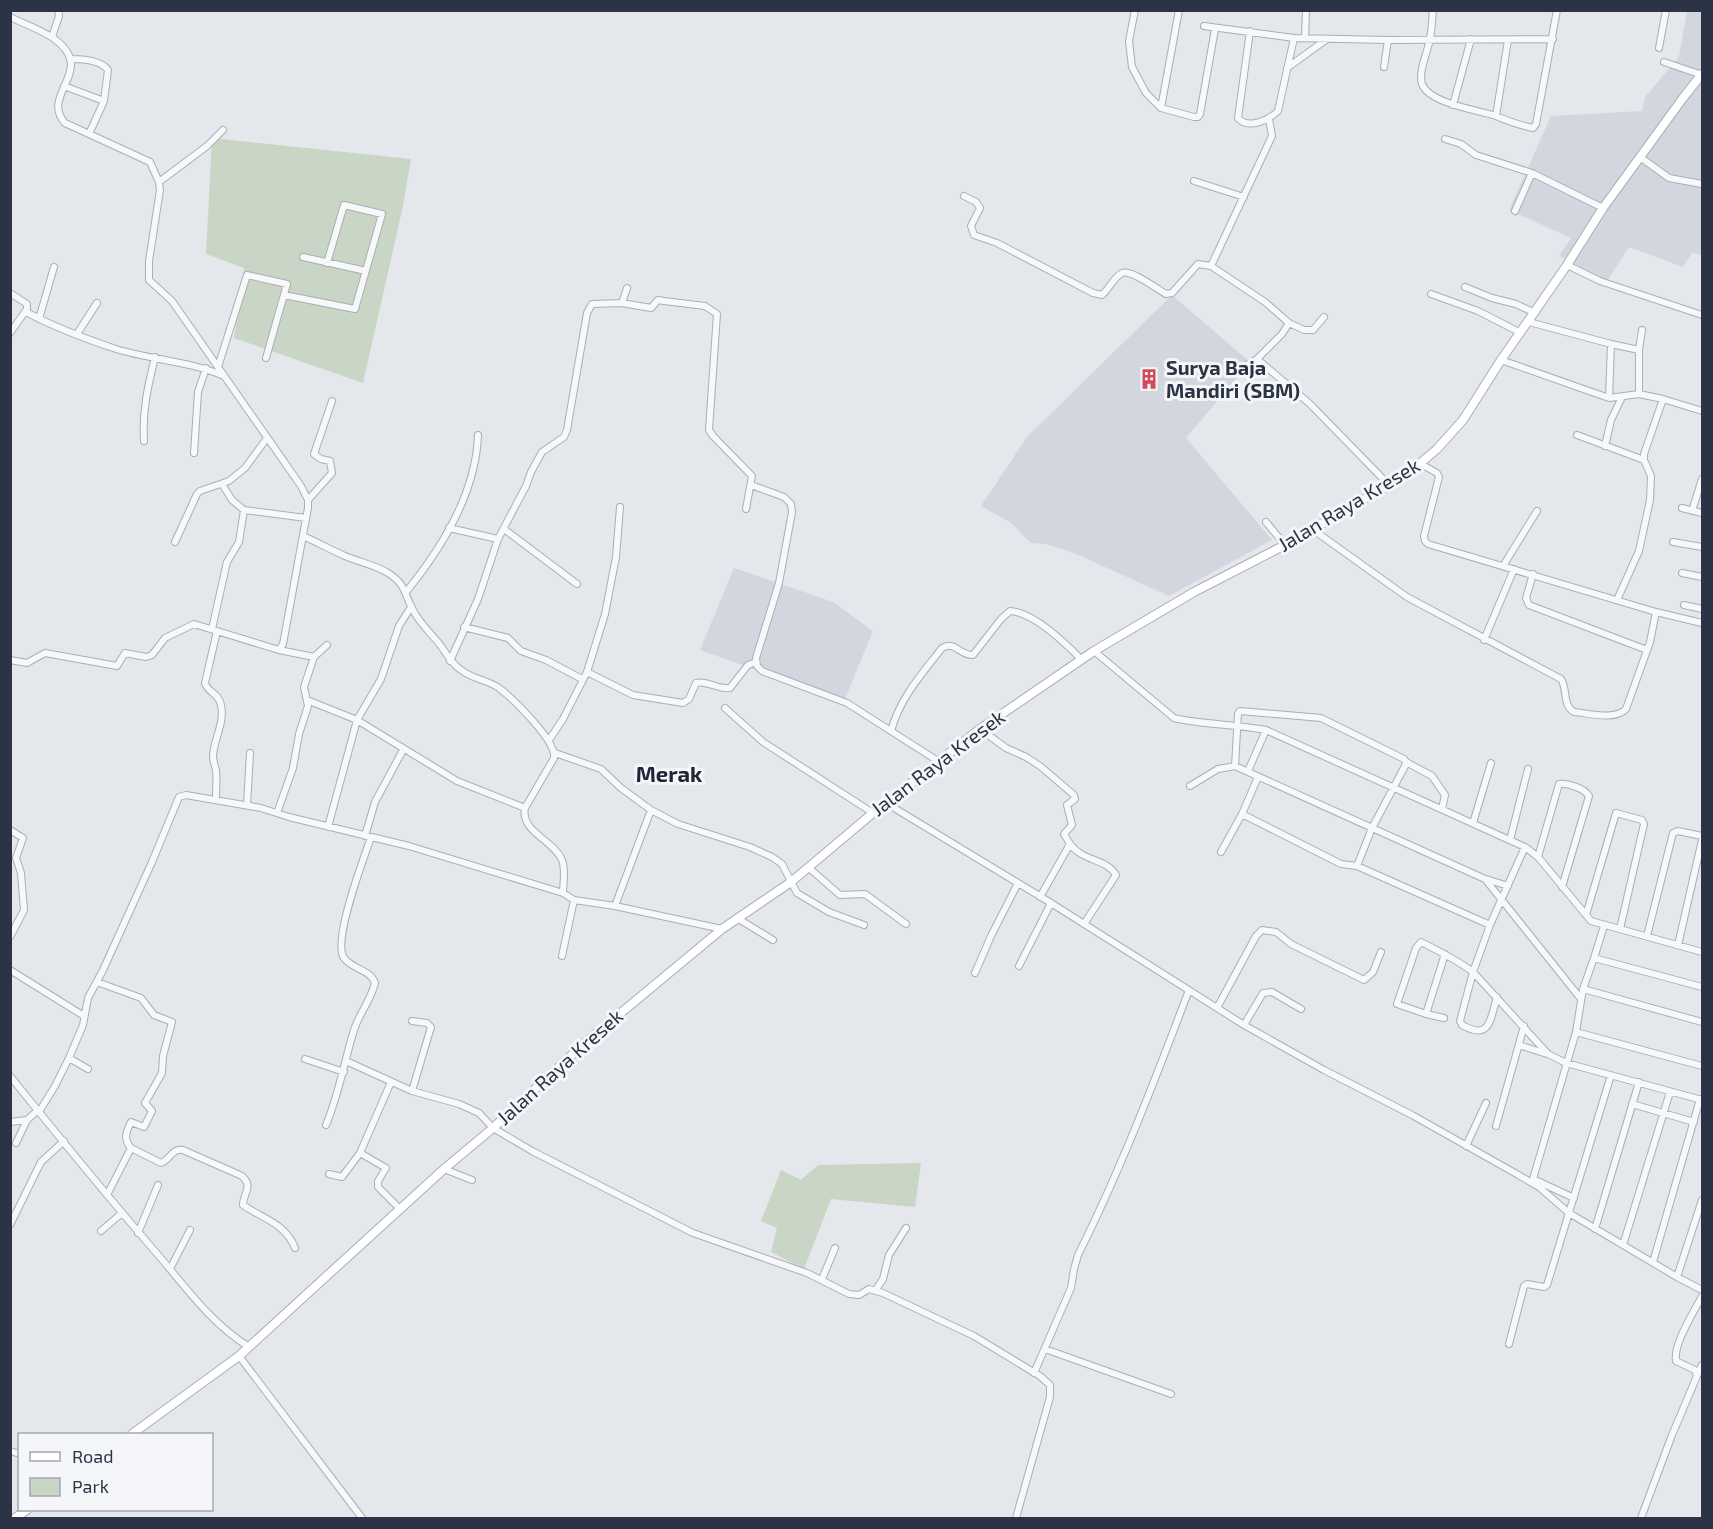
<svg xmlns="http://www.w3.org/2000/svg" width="1713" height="1529" font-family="'Exo 2',sans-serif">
<rect width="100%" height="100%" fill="#e4e7ec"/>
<path fill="#d2d6de" d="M1687,11H1702V255L1692,253L1683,267L1629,247L1607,281L1559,256L1571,238L1509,210L1551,116L1642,111L1645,97L1679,57Z
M1172,295L1250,362L1186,438L1272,540L1169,596L1074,553L1046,544L1031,543L1010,522L981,506L1027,437Z
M734,568L833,602L873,631L844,701L700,650Z"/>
<path fill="#c9d6c5" d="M212,138L411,159L403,206L363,383L234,338L244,268L206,254Z
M921,1163L915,1207L831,1199L804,1269L771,1252L777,1228L761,1221L781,1170L801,1180L818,1165Z"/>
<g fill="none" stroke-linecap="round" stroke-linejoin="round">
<g stroke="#a9aeb7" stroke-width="8">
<path id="street" d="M1135,10L1129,41L1132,67L1146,93L1161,108L1194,117H1198L1200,114L1215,29
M1433,10C1432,20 1432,29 1430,38C1428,52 1418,71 1422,84C1429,103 1476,110 1493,115C1507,120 1517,125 1533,128L1536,124L1557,10
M10,17C24,24 40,29 53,38C99,70 39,94 65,123L150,162L159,182L160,190L149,261V280L172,301L301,486L308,500V508L283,644L279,650L194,624L165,638L152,655L146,657L125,653L117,666L45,653L27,663L10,660
M1204,26L1294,38L1388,40L1553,39
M1250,31L1238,118C1248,130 1269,120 1278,111L1294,38
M52,37L59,16L58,10
M1305,38L1306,10
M1659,48L1666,10
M71,59C83,59 101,60 108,70L104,101L89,134
M1664,62L1702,75
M1384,67L1388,40
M1287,68L1327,39
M64,86L104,101
M1453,105L1471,39
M1161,108L1179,10
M1496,116L1508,40
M1445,139L1461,144L1476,155L1532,173L1603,208
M1640,157L1669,178L1702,184
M1194,181L1244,197
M159,182L207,146L223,130
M964,196L976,202L980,208L971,226L974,235L997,243L1093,293L1102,295C1109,289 1114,277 1122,273C1131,269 1157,289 1166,294L1172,293L1198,264L1211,266L1265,302L1289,323L1282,334L1257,359L1310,404L1389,485
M1515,211L1532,173
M303,257L366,271
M1567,265L1600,281L1702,315
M1211,266L1272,136L1269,119
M1465,287L1492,298L1516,304L1535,313
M10,293L27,304V309L10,333
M1431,294L1478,311L1521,333
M284,295L355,309L382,214L344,205L327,263
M622,303L627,288
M26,312C54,327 86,339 116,349C152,360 190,361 224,376
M39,319L54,267
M1529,322L1611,344L1639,350
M1289,323L1304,330H1313L1324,317
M77,334L97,303
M1501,360L1609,398L1639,394L1663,399L1644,454V460L1651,476L1650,500L1639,551L1617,600
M218,367L247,275L287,284L266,358
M1243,367L1257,359
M1639,394V350L1642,330
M1609,398L1611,344
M1663,399L1702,411
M1577,435L1644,460
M144,441C142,411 148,386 155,357
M1605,446L1611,420L1622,397
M194,453L198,392L206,368
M1419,463L1437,473L1439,477L1424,536L1425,541L1428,544L1656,612L1702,623
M751,485L784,497L791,504L792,512L779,583L756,658L757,666L762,671L847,703L938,761
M308,500L332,473L330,461L321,459L314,454L332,401
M1682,508L1702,513
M244,510L306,518
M1692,511L1702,479
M1266,522L1285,545
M449,528L498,539
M504,529L577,584
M1312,529L1407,597L1561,679C1568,690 1562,705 1574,712C1588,713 1615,721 1626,709L1650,642L1656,612
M303,536C317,542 331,550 345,556C359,562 375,565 388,573C406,584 404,594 413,610C420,624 431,633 441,646C447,655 452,664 461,670C472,679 488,680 499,688C512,698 557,741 554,758L525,808C520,832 554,840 562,860C566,870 563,883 563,893
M175,542L197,494L200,491L229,481L245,468L267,438
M1673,542L1702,547
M1503,566L1537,511
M1682,573L1702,577
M1533,574L1526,598L1529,605L1647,650
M406,592C442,548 476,493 478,435
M1684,605L1702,609
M464,627L508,638L521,651L546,660L582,679
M212,629L227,562L239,542L244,510L232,500L222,484
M1484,640L1514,569
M279,650L314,657
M1094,651L1174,718C1204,725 1236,724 1266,730L1525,847L1538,857L1591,921L1702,952
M450,661L478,599L498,539L526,486L531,472L542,452L564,437L567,430L587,313L592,304L622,303L651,308L658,300L664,301L705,306L717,314L709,430L713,436L752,476L746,509
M587,672L633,695L683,703L689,699L696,683C707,680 718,690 730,688L748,665L756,662
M307,700L357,720L457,781L525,808
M725,708L763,742L873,813
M980,729L1006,748L1026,757L1040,766L1074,795L1075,799L1067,805L1072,825L1064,834L1070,844L1040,897
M891,731C900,698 921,675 942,648C955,640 960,656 973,655L1001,619L1010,611C1034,612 1066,644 1082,660
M549,740L563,719L587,672L605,614L616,557L620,507
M555,753L601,769L621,788L651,810L678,824L750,847L772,857L782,864L797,893L829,912L864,925
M1406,762L1432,776L1445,795L1442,809
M1248,771L1266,730
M1258,777L1242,814L1341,864L1357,866L1490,925
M1190,786L1218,769L1235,766
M216,799C216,790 217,780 216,770C215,766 213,761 213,756C214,738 225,723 221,705C219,693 208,693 205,683L217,631
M886,803L1051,903L1244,1025L1324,1070L1412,1115L1515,1173L1539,1187L1569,1213L1677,1277L1702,1290
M247,805L250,753
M277,813L293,768L299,734L308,706L304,687L314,657L327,645
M1473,823L1491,763
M328,827L357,720L381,679L399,626L411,607
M10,830L23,838L16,858L21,873L24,910L10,937
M365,836L375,802L403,750
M1510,840L1528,769
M1070,844C1083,862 1106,858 1116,875L1084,924
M1221,852L1242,814
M1538,857L1559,784C1568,783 1584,788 1589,796L1562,887
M1357,866L1372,828L1405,766L1406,762L1404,759L1321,718L1240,711L1238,714L1235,766L1485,879L1581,999
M809,868L840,895L865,894L906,924
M1486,879L1508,886
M615,906L651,810
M1586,915L1616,813L1642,820L1644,824L1620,929
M737,918L773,940
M1647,936L1673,833L1678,831L1702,836
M1678,945L1702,840
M1445,954L1426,1014L1397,1004L1416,948L1421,942C1439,951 1457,960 1473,972L1548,1054L1566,1063L1702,1100
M562,956L574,900
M1594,958L1702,987
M1019,966L1051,903
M10,970L84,1016
M975,973L991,936L1018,883
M97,982L141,998L154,1015L172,1022L163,1056L162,1073L145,1103L152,1111L144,1127L131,1122C126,1132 123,1139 131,1148
M1583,989L1702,1022
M1497,997C1490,1019 1491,1041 1462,1025L1460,1021L1473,972L1490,925L1525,847
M1217,1008L1256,936L1262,930L1276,932L1291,944L1364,980L1373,972L1381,952
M1426,1014L1444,1018
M412,1021L427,1023L431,1027L412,1091
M1244,1025L1263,993L1272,992L1301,1009
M1576,1032L1702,1066
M1519,1045L1547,1054
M69,1058L88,1069
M305,1059L344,1072
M346,1061L412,1091L459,1104L479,1113L493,1128L532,1151L693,1233L807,1273L849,1294L859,1295L869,1289L883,1293L974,1336L1040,1376L1050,1385V1397L1016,1518
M10,1076C59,1137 108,1197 159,1256C187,1289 212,1324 249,1347
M391,1082L360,1153L386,1168L378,1181V1187L400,1209
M1632,1104L1694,1122
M39,1112L55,1086L69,1058L83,1025L88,998L103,970L152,862L179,797L186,795L261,808L289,817L409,846L563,893L574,900L615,906L722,929
M10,1122L27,1120
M326,1125C339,1094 344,1062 354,1030C359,1014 371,1000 375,983C370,969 353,970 344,958C332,941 364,858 371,837
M1496,1126L1524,1026
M16,1143L27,1120L38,1110
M1466,1146L1486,1103
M444,1169L472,1180
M329,1174L342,1177L360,1153
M1533,1179L1574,1198
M1530,1182L1533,1179L1576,1032L1583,989L1594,958L1604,926
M107,1195L131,1148L161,1163C170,1160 172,1148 183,1150L242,1176C254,1187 243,1193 243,1205C263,1219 285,1223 295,1248
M10,1225L41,1162L64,1141
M1595,1229L1639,1082
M101,1231L122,1213
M138,1233L158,1185
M1623,1245L1670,1092
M1653,1262L1700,1099
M170,1269L190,1230
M1677,1277L1702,1200
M822,1279L835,1248
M875,1291L883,1279L889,1255L906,1228
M1509,1344L1524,1286L1527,1284L1544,1287L1547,1285L1611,1075
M1045,1349L1171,1394
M239,1356L362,1518
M1034,1373L1071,1288L1074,1269L1078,1255C1121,1169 1155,1080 1189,990
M1697,1376L1702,1365
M10,1451L20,1454
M1641,1518L1672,1435L1697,1376L1695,1370L1676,1361C1673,1344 1694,1312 1702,1296"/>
</g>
<g stroke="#a9aeb7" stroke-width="10">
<path id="secondary" d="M132,1434L239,1356L444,1169L493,1128L587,1041L722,929L791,882L873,813L980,729L1094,651L1194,592L1285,545L1389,485L1410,472L1437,449L1463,420L1501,360L1567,265L1603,208L1683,98L1702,74
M15,1518L27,1510"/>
</g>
<use href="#street" stroke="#f7f8fa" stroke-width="6"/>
<use href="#secondary" stroke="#fff" stroke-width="8"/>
</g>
<defs>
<g id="building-bare" transform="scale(1.62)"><path d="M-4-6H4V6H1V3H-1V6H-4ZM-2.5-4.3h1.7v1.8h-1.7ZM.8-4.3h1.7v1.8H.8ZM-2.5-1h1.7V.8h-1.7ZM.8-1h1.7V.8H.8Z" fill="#d1495b" stroke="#f4f6f9" stroke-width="2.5" paint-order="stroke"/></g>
</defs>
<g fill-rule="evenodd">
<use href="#building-bare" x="1149" y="379"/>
</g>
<g text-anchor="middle" stroke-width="6" stroke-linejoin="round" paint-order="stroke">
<g font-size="20" font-weight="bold" fill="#2b3445" stroke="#f4f6f9" text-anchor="start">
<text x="1166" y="375">Surya Baja<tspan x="1166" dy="23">Mandiri (SBM)</tspan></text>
</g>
<g font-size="20" fill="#2b3445" stroke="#f4f6f9">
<text transform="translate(1349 505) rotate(-31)" y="7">Jalan Raya Kresek</text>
<text transform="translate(938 763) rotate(-37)" y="7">Jalan Raya Kresek</text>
<text transform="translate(560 1067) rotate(-42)" y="7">Jalan Raya Kresek</text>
</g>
<g font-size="22" font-weight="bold" fill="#1d2536" stroke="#f4f6f9">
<text x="669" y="782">Merak</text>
</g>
</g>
<rect width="1713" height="1529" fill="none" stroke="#2b3445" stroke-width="24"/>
<rect x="18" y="1433" width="195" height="78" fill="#f4f6f9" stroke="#a4a8b1" stroke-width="1.5"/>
<rect x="30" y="1452" width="30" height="9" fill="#ffffff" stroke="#a4a8b1" stroke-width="1.5"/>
<text x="72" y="1463" font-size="18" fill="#2b3445">Road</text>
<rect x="30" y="1478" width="30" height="18" fill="#c9d6c5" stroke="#a4a8b1" stroke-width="1.5"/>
<text x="72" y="1493" font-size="18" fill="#2b3445">Park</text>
</svg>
